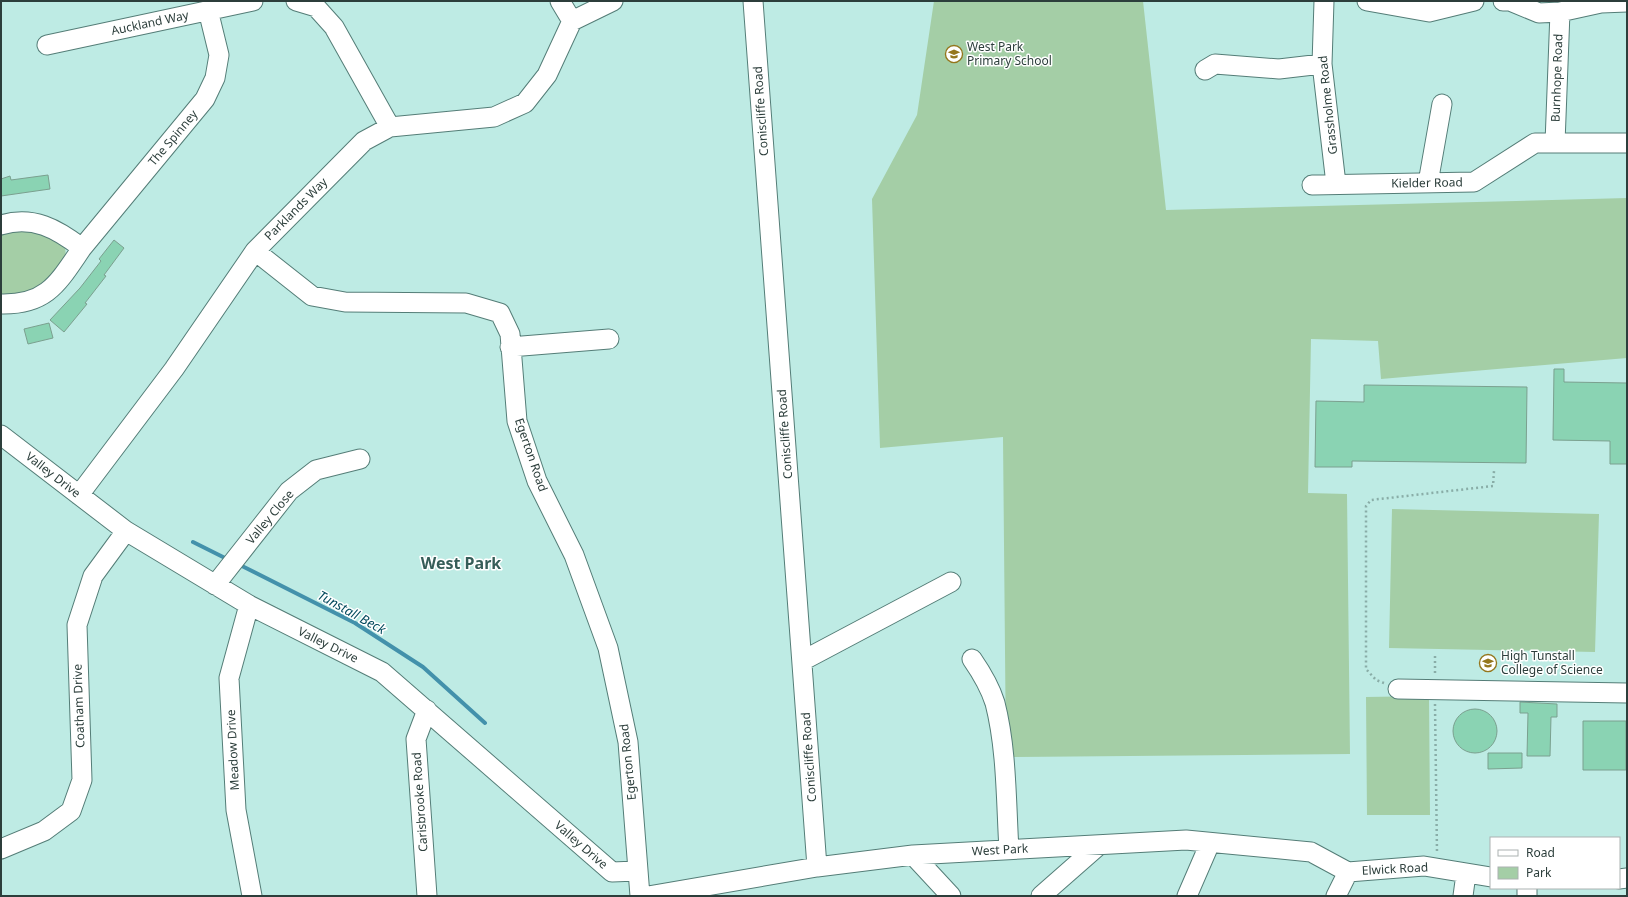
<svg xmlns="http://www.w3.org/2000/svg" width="1628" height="897" font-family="'Noto Sans',sans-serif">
<rect width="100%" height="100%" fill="#beebe4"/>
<path fill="#a4cea6" d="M934,1H1143L1166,210L1627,198V358L1381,379L1378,341L1311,339L1308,493L1347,494L1350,754L1006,757L1003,437L880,448L872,199L917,115Z
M26,227L65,244L66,260L42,290L1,299V232Z
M1392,509L1599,514L1595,652L1389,648Z
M1429,696L1430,815H1367L1366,697Z"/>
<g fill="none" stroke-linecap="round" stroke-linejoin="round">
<path stroke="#4391ab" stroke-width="4" d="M193,542L229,560
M238,564L355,623L423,667L485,723"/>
</g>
<path fill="#8ad3b3" stroke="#7ba08f" d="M48,175L50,189L1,196V179L10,176L11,180Z
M114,240L124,248L104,275L106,276L85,303L87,304L64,332L50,320L80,288L101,261L99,259Z
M49,323L53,338L28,344L24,329Z
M1554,369H1564V382L1627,383V464H1610V441L1553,440Z
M1364,385L1527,387L1526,463L1352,461V467H1315L1316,401L1364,402Z
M1520,702L1557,704V717H1551L1550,756H1527L1528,713H1520Z
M1453 731a22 22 0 1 1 44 0a22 22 0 1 1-44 0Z
M1583,721H1626V770H1583Z
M1488,753H1522V768L1488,769Z"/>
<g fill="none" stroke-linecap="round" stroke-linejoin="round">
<g stroke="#547d77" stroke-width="21">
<path id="minor" d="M296,1L316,7L334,27L390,127
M560,1L572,21
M753,1L817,867
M1324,1L1322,64L1336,184
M1367,1L1429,12L1474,1
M1503,1H1510L1539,13L1560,12L1601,3L1627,2
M47,45L253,1
M1205,70L1215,64L1279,69L1322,64
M1555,143L1560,12
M1428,183L1442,104
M1312,185L1474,182L1535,143H1627
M1,225C33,215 57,229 82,248C58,283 47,305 1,304
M82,248L205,99L215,78L219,55L208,10
M255,251L312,296L345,302L466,303L500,313L510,334L517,421L537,481L574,555L608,648L628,742L640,896
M510,347L609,339
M1,435L126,531L249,605L382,672L612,872L637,871
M79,495L174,369L255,251L364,141L390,127L494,117L525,103L547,75L572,21L613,1
M215,585L289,491L316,470L360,459
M249,605L229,678L236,810L252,896
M972,659C981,672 990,687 995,703C1007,750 1006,802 1009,850
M802,661L951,582
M1398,689L1627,693
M1,849L44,831L71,811L82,780L77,625L93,576L126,531
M913,855L951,896
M1619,879L1627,878
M427,896L416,739L427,710
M648,896L817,867L913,855L1186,840L1311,852L1348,872
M1041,896L1099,845
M1187,896L1210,843
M1336,896L1348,872L1424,866L1491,877
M1463,896L1466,874
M1527,896V888"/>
</g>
<path stroke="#89ada7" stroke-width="2.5" stroke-dasharray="2 3" stroke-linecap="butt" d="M1435,656V675
M1384,683L1376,680L1366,669V506L1371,500L1493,486L1494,471
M1435,704L1437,853"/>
<use href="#minor" stroke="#fff" stroke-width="19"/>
</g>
<defs>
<g id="school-ring" transform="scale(0.9)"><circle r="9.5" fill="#fff" stroke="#94761d" stroke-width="1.5"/><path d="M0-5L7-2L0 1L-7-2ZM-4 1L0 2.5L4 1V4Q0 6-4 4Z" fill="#94761d"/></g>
</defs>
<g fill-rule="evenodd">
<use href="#school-ring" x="954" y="54"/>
<use href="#school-ring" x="1488" y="663"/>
</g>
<g text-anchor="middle" stroke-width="3" stroke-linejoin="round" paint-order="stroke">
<g font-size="12" fill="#2c3e3b" stroke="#fff">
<text transform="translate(150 23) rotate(-12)" y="4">Auckland Way</text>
<text transform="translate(1557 78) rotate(-88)" y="4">Burnhope Road</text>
<text transform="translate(1328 105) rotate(-96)" y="4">Grassholme Road</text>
<text transform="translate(761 111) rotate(-94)" y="4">Coniscliffe Road</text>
<text transform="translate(173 138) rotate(-50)" y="4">The Spinney</text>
<text transform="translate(1427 183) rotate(-1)" y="4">Kielder Road</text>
<text transform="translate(296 209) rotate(-45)" y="4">Parklands Way</text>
<text transform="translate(785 434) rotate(-94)" y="4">Coniscliffe Road</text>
<text transform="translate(531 455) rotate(71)" y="4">Egerton Road</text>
<text transform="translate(53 475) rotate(38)" y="4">Valley Drive</text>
<text transform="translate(270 517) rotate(-50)" y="4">Valley Close</text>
<text transform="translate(328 645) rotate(26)" y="4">Valley Drive</text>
<text transform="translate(79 706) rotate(-92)" y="4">Coatham Drive</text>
<text transform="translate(233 750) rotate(-93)" y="4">Meadow Drive</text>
<text transform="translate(809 757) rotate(-94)" y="4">Coniscliffe Road</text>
<text transform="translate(628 762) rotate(-96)" y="4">Egerton Road</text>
<text transform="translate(420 802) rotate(-94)" y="4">Carisbrooke Road</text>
<text transform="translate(581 845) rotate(41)" y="4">Valley Drive</text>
<text transform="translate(1000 850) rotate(-3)" y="4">West Park</text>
<text transform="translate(1395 869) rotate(-3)" y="4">Elwick Road</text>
</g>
<g font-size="12" fill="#2c3e3b" stroke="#fff" text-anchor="start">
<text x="967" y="51">West Park<tspan x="967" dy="14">Primary School</tspan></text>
<text x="1501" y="660">High Tunstall<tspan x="1501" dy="14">College of Science</tspan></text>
</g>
<g font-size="13" font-style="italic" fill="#054b5e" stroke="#fff">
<text transform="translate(352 612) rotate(29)" y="5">Tunstall Beck</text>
</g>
<g font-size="16" font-weight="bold" fill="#355d58" stroke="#fff">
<text x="461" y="569">West Park</text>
</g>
</g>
<rect width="1628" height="897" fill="none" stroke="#2c3e3b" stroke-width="4"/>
<rect x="1490" y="837" width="130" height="52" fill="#ffffff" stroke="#abb2b1"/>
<rect x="1498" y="850" width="20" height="6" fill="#ffffff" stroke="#abb2b1"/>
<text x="1526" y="857" font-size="12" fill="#2c3e3b">Road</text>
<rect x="1498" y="867" width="20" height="12" fill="#a4cea6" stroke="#abb2b1"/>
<text x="1526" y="877" font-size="12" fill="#2c3e3b">Park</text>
</svg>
